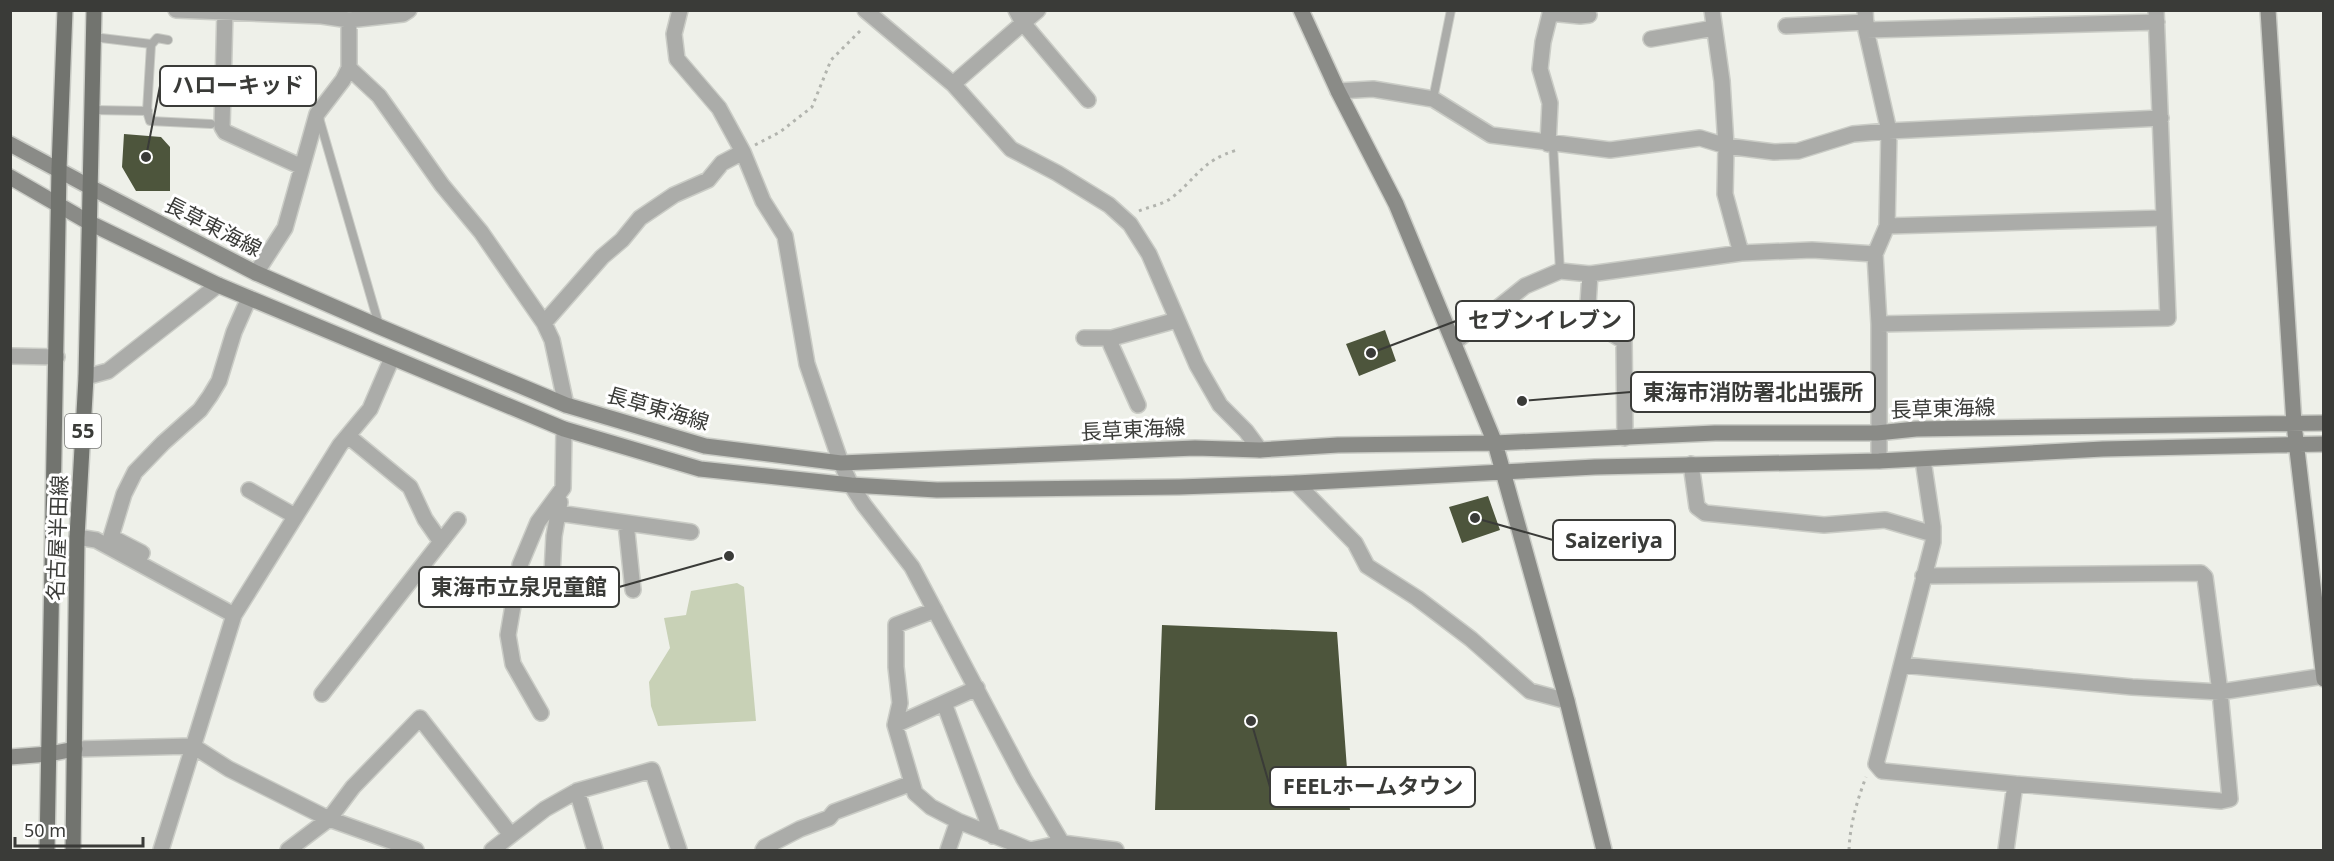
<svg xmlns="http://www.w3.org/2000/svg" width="2334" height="861" font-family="'Noto Sans','Noto Sans JP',sans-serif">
<rect width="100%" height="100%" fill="#eef0e9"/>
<path fill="#c8d1b6" d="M737,583L744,587L756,721L658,726L651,706L649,682L670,648L664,618L686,615L691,591Z"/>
<path fill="#4d553c" d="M124,134L161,137L170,147V191H136L122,167Z
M1385,330L1396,361L1359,376L1346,344Z
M1488,496L1500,530L1462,543L1449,507Z
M1162,625L1337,632L1350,810H1155Z"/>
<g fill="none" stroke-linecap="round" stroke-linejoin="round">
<g stroke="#caccc6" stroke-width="10">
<path id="lane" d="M93,37L151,44
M168,40L157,38L151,45L147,111L150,121L211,124
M1433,99L1451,10
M92,110L148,111
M319,118L379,325
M1553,145L1560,271"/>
</g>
<g stroke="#caccc6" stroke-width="18">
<path id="street" d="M176,10L322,16L349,20L403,14L409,10
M225,10L222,127L225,132L302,167
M680,10L674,34L677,59L719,108L743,152L763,201L785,236L807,364L841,463L851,485L864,505L912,567L1024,779L1062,843
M865,10L953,84L1011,149L1057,173L1109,205L1130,224L1149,254L1197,365L1220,405L1246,431L1260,450
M1016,10L1023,23L1088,100
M1712,10L1722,81L1726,146L1725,194L1741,253
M1865,10L1866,30L1889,131L1887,226L1875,254L1879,324V461
M1550,13L1580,16L1589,15
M1786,26L1866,22
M1866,30L2157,22
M1651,39L1714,28
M349,68L379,96L442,185L481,232L544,323L552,340L566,405
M953,84L1038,10
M1338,91L1373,89L1433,99L1491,135L1610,150L1700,138L1726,146L1774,152L1798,151L1853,134L1889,131L2161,118
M1548,144L1550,103L1540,69L1543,42L1551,10
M1887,226L2164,218
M256,273L285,228L317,114L343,80L349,68V20
M1590,274L1587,319L1624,341L1625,438
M544,323L602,257L622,240L640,218L674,195L708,180L722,163L743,152
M1879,324L2168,318L2156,10
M1084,338H1112L1177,320
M1112,338L1111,345L1138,405
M1455,342L1525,286L1560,271L1590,274L1741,253L1812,250L1875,254
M10,356L57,357
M86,377L108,371L218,285
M348,436L410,487L425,519L441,542
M1923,460L1933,527V542L1876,764L1882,771L2015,784L2221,801L2230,799L2220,692L2205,577L2201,573L1923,576
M1691,464L1697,507L1705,513L1824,525L1885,520L1933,534
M1296,483L1355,543L1367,566L1417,598L1471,639L1530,691L1567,701
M249,490L295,516
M558,513L691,532
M626,523L633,590
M77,537L96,540L234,615
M137,562L142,553L111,537L124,494L135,472L163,443L200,410L210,396L219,381L234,332L249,298
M551,593L554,536L560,502
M935,610L896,625V667L900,703L895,725L915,793L931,807L958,821L1030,850
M1902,665L2132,687L2220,692L2324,676
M322,694L458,520
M944,703L993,836
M541,713L513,664L508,635L520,565L538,522L563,488L564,429
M895,725L977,688
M75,749L193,746L229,769L329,819L416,850
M577,791L595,850
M161,850L234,615L340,445L370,409L392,358
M288,850L329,819L353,787L420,718L511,835
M492,850L545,809L577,791L652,770L679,850
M763,850L765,847L800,829L829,818L834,812L912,783
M948,850L958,821
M1030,850L1062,843L1116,850
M2006,850L2015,784"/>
</g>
<g stroke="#caccc6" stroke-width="18">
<path id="secondary" d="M1301,10L1338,91L1396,204L1495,443L1567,701L1604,850
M2268,10L2294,424L2324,679
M10,144L90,187L256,273L380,327L566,405L705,446L841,463L1195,448L1260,450L1338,445L1495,443L1715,433H1877L1916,429L2324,423
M10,177L90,223L218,285L564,429L700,469L851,485L937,490L1179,487L1296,483L1595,467L1879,461L2103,449L2324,444
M10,757L49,754L75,749"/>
</g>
<g stroke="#caccc6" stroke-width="18">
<path id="primary" d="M47,850L59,169L65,10
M73,850L77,537L86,377L94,10"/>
</g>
<path stroke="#b2b4ae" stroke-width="3" stroke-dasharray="3 4.5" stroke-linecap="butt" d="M755,145L780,132L812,107L831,60L863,28
M1139,211C1148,207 1161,205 1170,199C1197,179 1200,161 1237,150
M1849,850C1850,824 1857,801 1866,777"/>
<use href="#lane" stroke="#abaca9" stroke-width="8"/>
<use href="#street" stroke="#abaca9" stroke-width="15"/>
<use href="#secondary" stroke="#8a8b87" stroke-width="15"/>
<use href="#primary" stroke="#72746f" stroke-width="15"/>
</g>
<g text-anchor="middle" stroke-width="6" stroke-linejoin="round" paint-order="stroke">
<rect fill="#fff" stroke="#757674" stroke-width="1.5" x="65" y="414" width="36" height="34" rx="4.5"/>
<g font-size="20" font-weight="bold" fill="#3a3b38">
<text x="83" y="438">55</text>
</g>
<g font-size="21" fill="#3a3b38" stroke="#fff">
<text transform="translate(213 227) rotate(27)" y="7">長草東海線</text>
<text transform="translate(658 409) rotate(16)" y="7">長草東海線</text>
<text transform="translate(1943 409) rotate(-2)" y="7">長草東海線</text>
<text transform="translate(1133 430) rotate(-3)" y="7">長草東海線</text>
<text transform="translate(58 538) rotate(-88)" y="7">名古屋半田線</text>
</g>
</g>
<path fill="none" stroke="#3a3b38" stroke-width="2" d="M146 157L160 86M1371 353L1456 321M1522 401L1631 392M1475 518L1553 540M729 556L619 587M1251 721L1270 787"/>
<g fill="#3a3b38" stroke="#fff" stroke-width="2">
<circle cx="146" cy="157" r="6"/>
<circle cx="1371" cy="353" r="6"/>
<circle cx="1522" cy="401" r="6"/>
<circle cx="1475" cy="518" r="6"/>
<circle cx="729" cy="556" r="6"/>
<circle cx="1251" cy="721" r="6"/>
</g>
<g fill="#fff" stroke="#3a3b38" stroke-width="2">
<rect x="160" y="66" width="156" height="40" rx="6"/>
<rect x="1456" y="301" width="178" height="40" rx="6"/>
<rect x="1631" y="372" width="244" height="40" rx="6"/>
<rect x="1553" y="520" width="122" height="40" rx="6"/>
<rect x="419" y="567" width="200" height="40" rx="6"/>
<rect x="1270" y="767" width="205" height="40" rx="6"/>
</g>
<g font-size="22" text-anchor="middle" font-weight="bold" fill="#3a3b38">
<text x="238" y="93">ハローキッド</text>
<text x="1545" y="328">セブンイレブン</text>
<text x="1753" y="400">東海市消防署北出張所</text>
<text x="1614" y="548">Saizeriya</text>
<text x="519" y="595">東海市立泉児童館</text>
<text x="1373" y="794">FEELホームタウン</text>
</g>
<rect width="2334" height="861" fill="none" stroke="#3a3b38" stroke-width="24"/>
<path d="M15 837v9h128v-9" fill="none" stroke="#3a3b38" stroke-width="3"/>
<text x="24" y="837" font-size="18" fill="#3a3b38" stroke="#ffffff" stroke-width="4.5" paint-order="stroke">50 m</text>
</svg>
